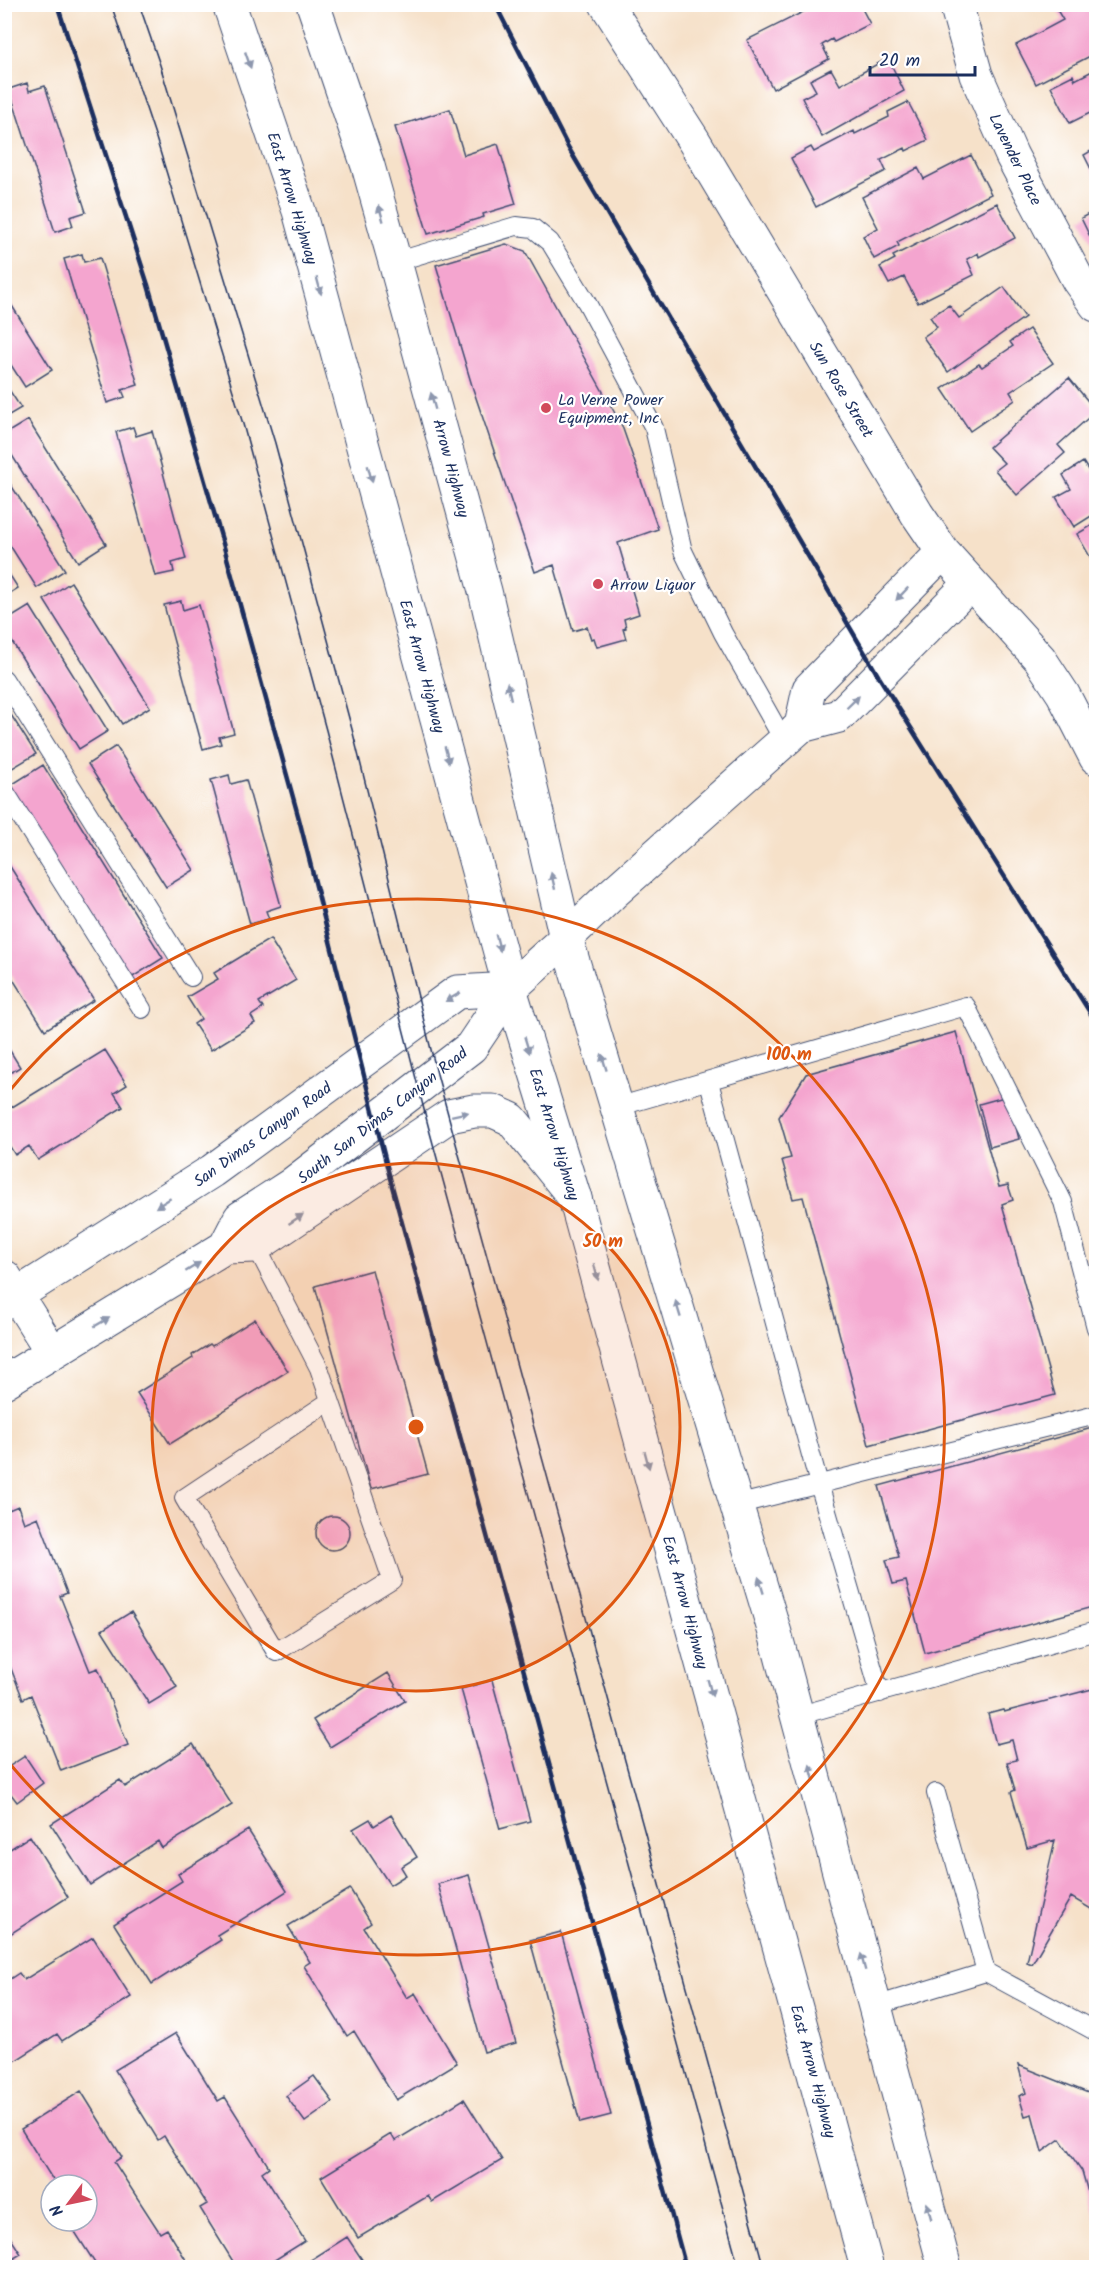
<svg xmlns="http://www.w3.org/2000/svg" width="1101" height="2272" font-family="Kalam,sans-serif">
<rect width="100%" height="100%" fill="#fff"/>
<filter id="ink" filterUnits="userSpaceOnUse"><feTurbulence type="fractalNoise" baseFrequency=".0167" numOctaves="2"/><feDisplacementMap in="SourceGraphic" scale="12" xChannelSelector="R" yChannelSelector="G"/><feConvolveMatrix kernelMatrix="1 2 1 2 8 2 1 2 1" color-interpolation-filters="sRGB"/></filter>
<filter id="wash" filterUnits="userSpaceOnUse"><feTurbulence type="fractalNoise" baseFrequency=".008" numOctaves="4" result="noise"/><feDisplacementMap in="SourceGraphic" scale="24" xChannelSelector="R" yChannelSelector="G"/><feGaussianBlur stdDeviation="1.35" result="paint"/><feColorMatrix in="noise" values="0 0 0 0 0 0 0 0 0 0 0 0 0 0 0 0 0 1.4 0 .05"/><feComposite in="paint" operator="in"/></filter>
<g filter="url(#wash)">
<rect width="100%" height="100%" fill="#f6e1c9"/>
<g id="blocks">
<path fill="#f4a5cf" d="M1069,4H1096V53L1036,84L1016,45L1063,20L1057,10Z
M817,5H860L870,24L834,42L832,39L822,45L829,59L773,89L747,40Z
M888,58L904,91L822,137L802,98L816,91L810,80L831,69L840,85Z
M1096,69V110L1070,123L1051,86L1073,75L1075,80Z
M27,83L29,91L45,86L86,212L70,217L73,226L55,232L9,89Z
M908,102L928,140L906,151L905,148L881,160L886,171L816,207L791,158L811,147L814,152L854,131L855,134L889,117L888,112Z
M450,109L464,155L498,144L516,204L483,214L484,217L428,234L395,127Z
M1096,148V179L1084,155Z
M971,155L991,194L897,242L899,246L874,259L863,236L878,228L862,197L918,168L924,179Z
M997,203L1015,238L979,257L978,253L967,259L974,275L918,303L904,277L889,284L880,267L895,259L893,256Z
M1096,210V249L1081,218Z
M506,244L525,251L622,426L658,529L618,543L639,614L624,619L626,628L623,629L626,639L597,647L594,638L591,639L587,627L573,631L554,565L535,572L473,389L436,265Z
M82,254L84,262L100,258L138,385L122,390L125,397L107,403L64,259Z
M1004,287L1025,317L948,372L923,337L937,327L930,317L949,305L959,318Z
M4,293L52,370L25,387L4,354Z
M1029,329L1053,363L1010,392L1015,400L970,431L942,389L979,364L982,367L1013,346L1010,342Z
M1069,378L1096,411L1058,445L1065,453L1017,495L995,470L1004,463L989,447Z
M4,382L21,408L4,418Z
M28,420L106,544L78,562L5,444V434Z
M133,427L136,436L152,431L186,559L172,563L174,572L155,576L116,432Z
M1083,462L1090,473L1096,469V513L1074,527L1056,497L1071,489L1063,475Z
M4,474L65,570L37,588L4,536Z
M1096,523V567L1077,534Z
M4,566L18,588L4,597Z
M71,582L150,707L122,724L44,600Z
M181,601L183,610L199,605L234,733L219,737L221,744L203,749L164,605Z
M30,606L108,731L79,749L4,629V622Z
M4,704L36,754L4,773Z
M116,746L194,870L166,887L88,764Z
M43,765L163,958L128,980L8,787Z
M229,775L231,784L246,780L281,906L266,911L269,919L250,924L211,780Z
M4,857L94,1000L45,1030L4,965Z
M270,939L296,980L259,1002L263,1008L251,1016L255,1023L211,1050L194,1024L201,1019L187,997L218,979L214,973Z
M956,1032L999,1187L1008,1185L1013,1200L1002,1204L1055,1395L869,1445L803,1197L793,1199L782,1160L791,1158L779,1117L806,1074Z
M4,1041L20,1067L4,1077Z
M105,1050L127,1085L114,1093L123,1107L38,1160L29,1146L15,1155L4,1137V1112Z
M1008,1096L1019,1139L990,1147L979,1104Z
M372,1270L428,1474L371,1489L315,1286Z
M255,1319L288,1371L170,1444L137,1393L193,1358L192,1355L210,1344L212,1346Z
M1096,1427V1606L925,1653L906,1581L893,1584L886,1560L899,1557L879,1486Z
M18,1506L24,1523L38,1517L67,1593L60,1596L90,1671L98,1668L128,1745L61,1771L31,1695L23,1699L4,1651V1512Z
M316 1533a17 17 0 1 1 34 0a17 17 0 1 1-34 0Z
M131,1612L177,1687L149,1704L102,1630Z
M388,1673L405,1701L330,1747L313,1720Z
M492,1680L530,1821L500,1829L461,1689Z
M1096,1688V1912L1071,1897L1032,1964L1027,1962L1055,1840L1027,1848L1011,1792L1015,1790L1007,1762L1017,1760L1012,1740L996,1744L988,1714L1003,1710L1004,1712Z
M193,1744L232,1805L162,1848L158,1841L90,1885L51,1824L120,1780L125,1787Z
M25,1756L43,1783L17,1802L4,1785V1770Z
M391,1815L417,1857L401,1867L406,1875L390,1885L353,1829L370,1819L374,1826Z
M248,1830L287,1891L217,1935L221,1940L152,1984L114,1924L182,1881L178,1874Z
M30,1836L68,1897L4,1938V1853Z
M469,1875L516,2043L484,2052L438,1884Z
M350,1889L371,1923L364,1928L407,1998L415,1993L457,2063L396,2100L354,2031L347,2036L304,1966L310,1962L288,1926Z
M561,1932L611,2115L580,2123L530,1940Z
M93,1937L131,1997L62,2041L57,2034L4,2068V1983L19,1973L24,1980Z
M176,2033L218,2101L225,2097L269,2167L262,2172L305,2241L262,2268H237L200,2208L207,2204L164,2136L158,2140L115,2070Z
M1018,2065L1096,2096V2221L1082,2171L1060,2139L1042,2152L1032,2114L1025,2116L1019,2096L1026,2093Z
M314,2076L333,2102L305,2122L286,2096Z
M81,2091L122,2157L114,2162L160,2233L167,2229L191,2268H98L68,2221H87V2185H56L21,2129Z
M464,2099L502,2160L432,2202L428,2196L358,2238L321,2177L391,2134L395,2141Z
M4,2228L21,2254L14,2258L20,2268H4Z
M347,2237L365,2264L359,2268H298Z"/>
</g>
</g>
<g filter="url(#ink)">
<use href="#blocks" fill-opacity="0" stroke="#3c4a6e" stroke-width="1.5"/>
<g fill="none" stroke-linecap="round" stroke-linejoin="round">
<g stroke="#3c4a6e" stroke-width="20">
<path id="lane" d="M395,262L516,226L533,228L550,242L587,303L654,428L683,551L723,633L784,741
M4,679L191,977
M4,790L142,1009
M709,1082L819,1484L880,1693
M617,1107L966,1006L1063,1202L1096,1328
M256,1246L319,1368L392,1580L276,1652L184,1498L330,1401
M736,1505L1096,1415
M797,1716L1096,1631
M936,1793L986,1972
M875,2006L986,1972L1093,2030L1096,2029"/>
</g>
<g stroke="#3c4a6e" stroke-width="35">
<path id="street" d="M606,4L694,141L917,514L943,552L1040,659L1063,694L1096,758
M956,4L976,75L1012,156L1078,280L1096,305
M801,726L809,689L943,552
M566,938L612,894L801,726L839,716L971,583"/>
</g>
<g stroke="#3c4a6e" stroke-width="35">
<path id="secondary" d="M225,1247L256,1246L449,1116L474,1111H493L511,1119L575,1198
M5,1277L52,1352
M4,1303L212,1171L457,992L510,989
M4,1382L225,1247L240,1218L291,1185L471,1047L510,989L566,938"/>
</g>
<g stroke="#3c4a6e" stroke-width="35">
<path id="primary" d="M229,4L299,211L510,989L578,1209L867,2268
M313,4L368,166L395,262L485,591L566,938L775,1633L945,2268"/>
</g>
<use href="#lane" stroke="#fff" stroke-width="18"/>
<use href="#street" stroke="#fff" stroke-width="33"/>
<use href="#secondary" stroke="#fff" stroke-width="33"/>
<use href="#primary" stroke="#fff" stroke-width="33"/>
<path stroke="#1b2f5e" stroke-width="1.5" d="M111,4L156,138L243,424L326,730L429,1129L739,2268
M139,4L160,65L275,443L353,733L437,1074L764,2268"/>
<path stroke="#1b2f5e" stroke-width="4.5" d="M57,4L148,285L224,547L299,819L392,1186L686,2268
M495,4L568,147L879,677L1096,1022"/>
</g>
<defs><path id="oneway-solid" d="M-6-.8H1V-3.2L6.5 0L1 3.2V.8H-6Z" transform="scale(1.5)"/></defs>
<g fill="#8d97ae">
<use href="#oneway-solid" transform="translate(248 60) rotate(71)"/>
<use href="#oneway-solid" transform="translate(381 213) rotate(-106)"/>
<use href="#oneway-solid" transform="translate(319 286) rotate(75)"/>
<use href="#oneway-solid" transform="translate(433 401) rotate(-105)"/>
<use href="#oneway-solid" transform="translate(370 474) rotate(75)"/>
<use href="#oneway-solid" transform="translate(902 594) rotate(134)"/>
<use href="#oneway-solid" transform="translate(509 691) rotate(-103)"/>
<use href="#oneway-solid" transform="translate(853 702) rotate(-44)"/>
<use href="#oneway-solid" transform="translate(447 755) rotate(75)"/>
<use href="#oneway-solid" transform="translate(553 881) rotate(-103)"/>
<use href="#oneway-solid" transform="translate(498 943) rotate(75)"/>
<use href="#oneway-solid" transform="translate(453 997) rotate(150)"/>
<use href="#oneway-solid" transform="translate(527 1045) rotate(73)"/>
<use href="#oneway-solid" transform="translate(604 1062) rotate(-107)"/>
<use href="#oneway-solid" transform="translate(460 1114) rotate(-12)"/>
<use href="#oneway-solid" transform="translate(163 1203) rotate(148)"/>
<use href="#oneway-solid" transform="translate(296 1219) rotate(-34)"/>
<use href="#oneway-solid" transform="translate(193 1267) rotate(-32)"/>
<use href="#oneway-solid" transform="translate(596 1272) rotate(75)"/>
<use href="#oneway-solid" transform="translate(678 1309) rotate(-107)"/>
<use href="#oneway-solid" transform="translate(102 1322) rotate(-30)"/>
<use href="#oneway-solid" transform="translate(647 1460) rotate(75)"/>
<use href="#oneway-solid" transform="translate(761 1585) rotate(-107)"/>
<use href="#oneway-solid" transform="translate(710 1688) rotate(75)"/>
<use href="#oneway-solid" transform="translate(812 1773) rotate(-105)"/>
<use href="#oneway-solid" transform="translate(863 1962) rotate(-105)"/>
<use href="#oneway-solid" transform="translate(929 2211) rotate(-105)"/>
</g>
</g>
<circle cx="416" cy="1427" r="264" fill="#de5710" fill-opacity=".12"/>
<g fill="none" stroke="#de5710" stroke-width="3">
<circle cx="416" cy="1427" r="264"/>
<path d="M6 1095A528 528 0 1 1 6 1759"/>
</g>
<g fill="#d1495b" stroke="#fff" stroke-width="2">
<circle cx="546" cy="408" r="6"/>
<circle cx="598" cy="584" r="6"/>
</g>
<g text-anchor="middle" stroke-width="4.5" stroke-linejoin="round" paint-order="stroke">
<g font-size="16" fill="#1b2f5e" stroke="#fff">
<text transform="translate(1016 159) rotate(64)" y="6">Lavender Place</text>
<text transform="translate(293 198) rotate(73)" y="6">East Arrow Highway</text>
<text transform="translate(842 389) rotate(59)" y="6">Sun Rose Street</text>
<text transform="translate(452 468) rotate(75)" y="6">Arrow Highway</text>
<text transform="translate(423 666) rotate(75)" y="6">East Arrow Highway</text>
<text transform="translate(382 1115) rotate(-38)" y="6">South San Dimas Canyon Road</text>
<text transform="translate(262 1134) rotate(-36)" y="6">San Dimas Canyon Road</text>
<text transform="translate(555 1134) rotate(73)" y="6">East Arrow Highway</text>
<text transform="translate(686 1602) rotate(75)" y="6">East Arrow Highway</text>
<text transform="translate(814 2071) rotate(75)" y="6">East Arrow Highway</text>
</g>
<g font-size="16" fill="#1b2f5e" stroke="#fff" text-anchor="start">
<text x="558" y="405">La Verne Power<tspan x="558" dy="18">Equipment, Inc</tspan></text>
<text x="610" y="590">Arrow Liquor</text>
</g>
</g>
<circle cx="416" cy="1427" r="9" fill="#de5710" stroke="#fff" stroke-width="3"/>
<g font-size="18" text-anchor="middle" font-weight="bold" fill="#de5710" stroke="#fff" stroke-width="4.5" stroke-linejoin="round" paint-order="stroke">
<text x="789" y="1060">100 m</text>
<text x="603" y="1247">50 m</text>
</g>
<rect width="1101" height="2272" fill="none" stroke="#fff" stroke-width="24"/>
<g transform="translate(69 2203) rotate(238)"><circle r="28" fill="#ffffff" stroke="#a4acbf" stroke-width="1.5"/>
<path d="M0-4.5L10 22L0 15L-10 22Z" fill="#d1495b"/>
<text y="-9" font-size="16" font-weight="bold" text-anchor="middle" fill="#1b2f5e">N</text>
</g>
<path d="M870 66v9h105v-9" fill="none" stroke="#1b2f5e" stroke-width="3"/>
<text x="879" y="66" font-size="18" fill="#1b2f5e" stroke="#ffffff" stroke-width="4.5" paint-order="stroke">20 m</text>
</svg>
